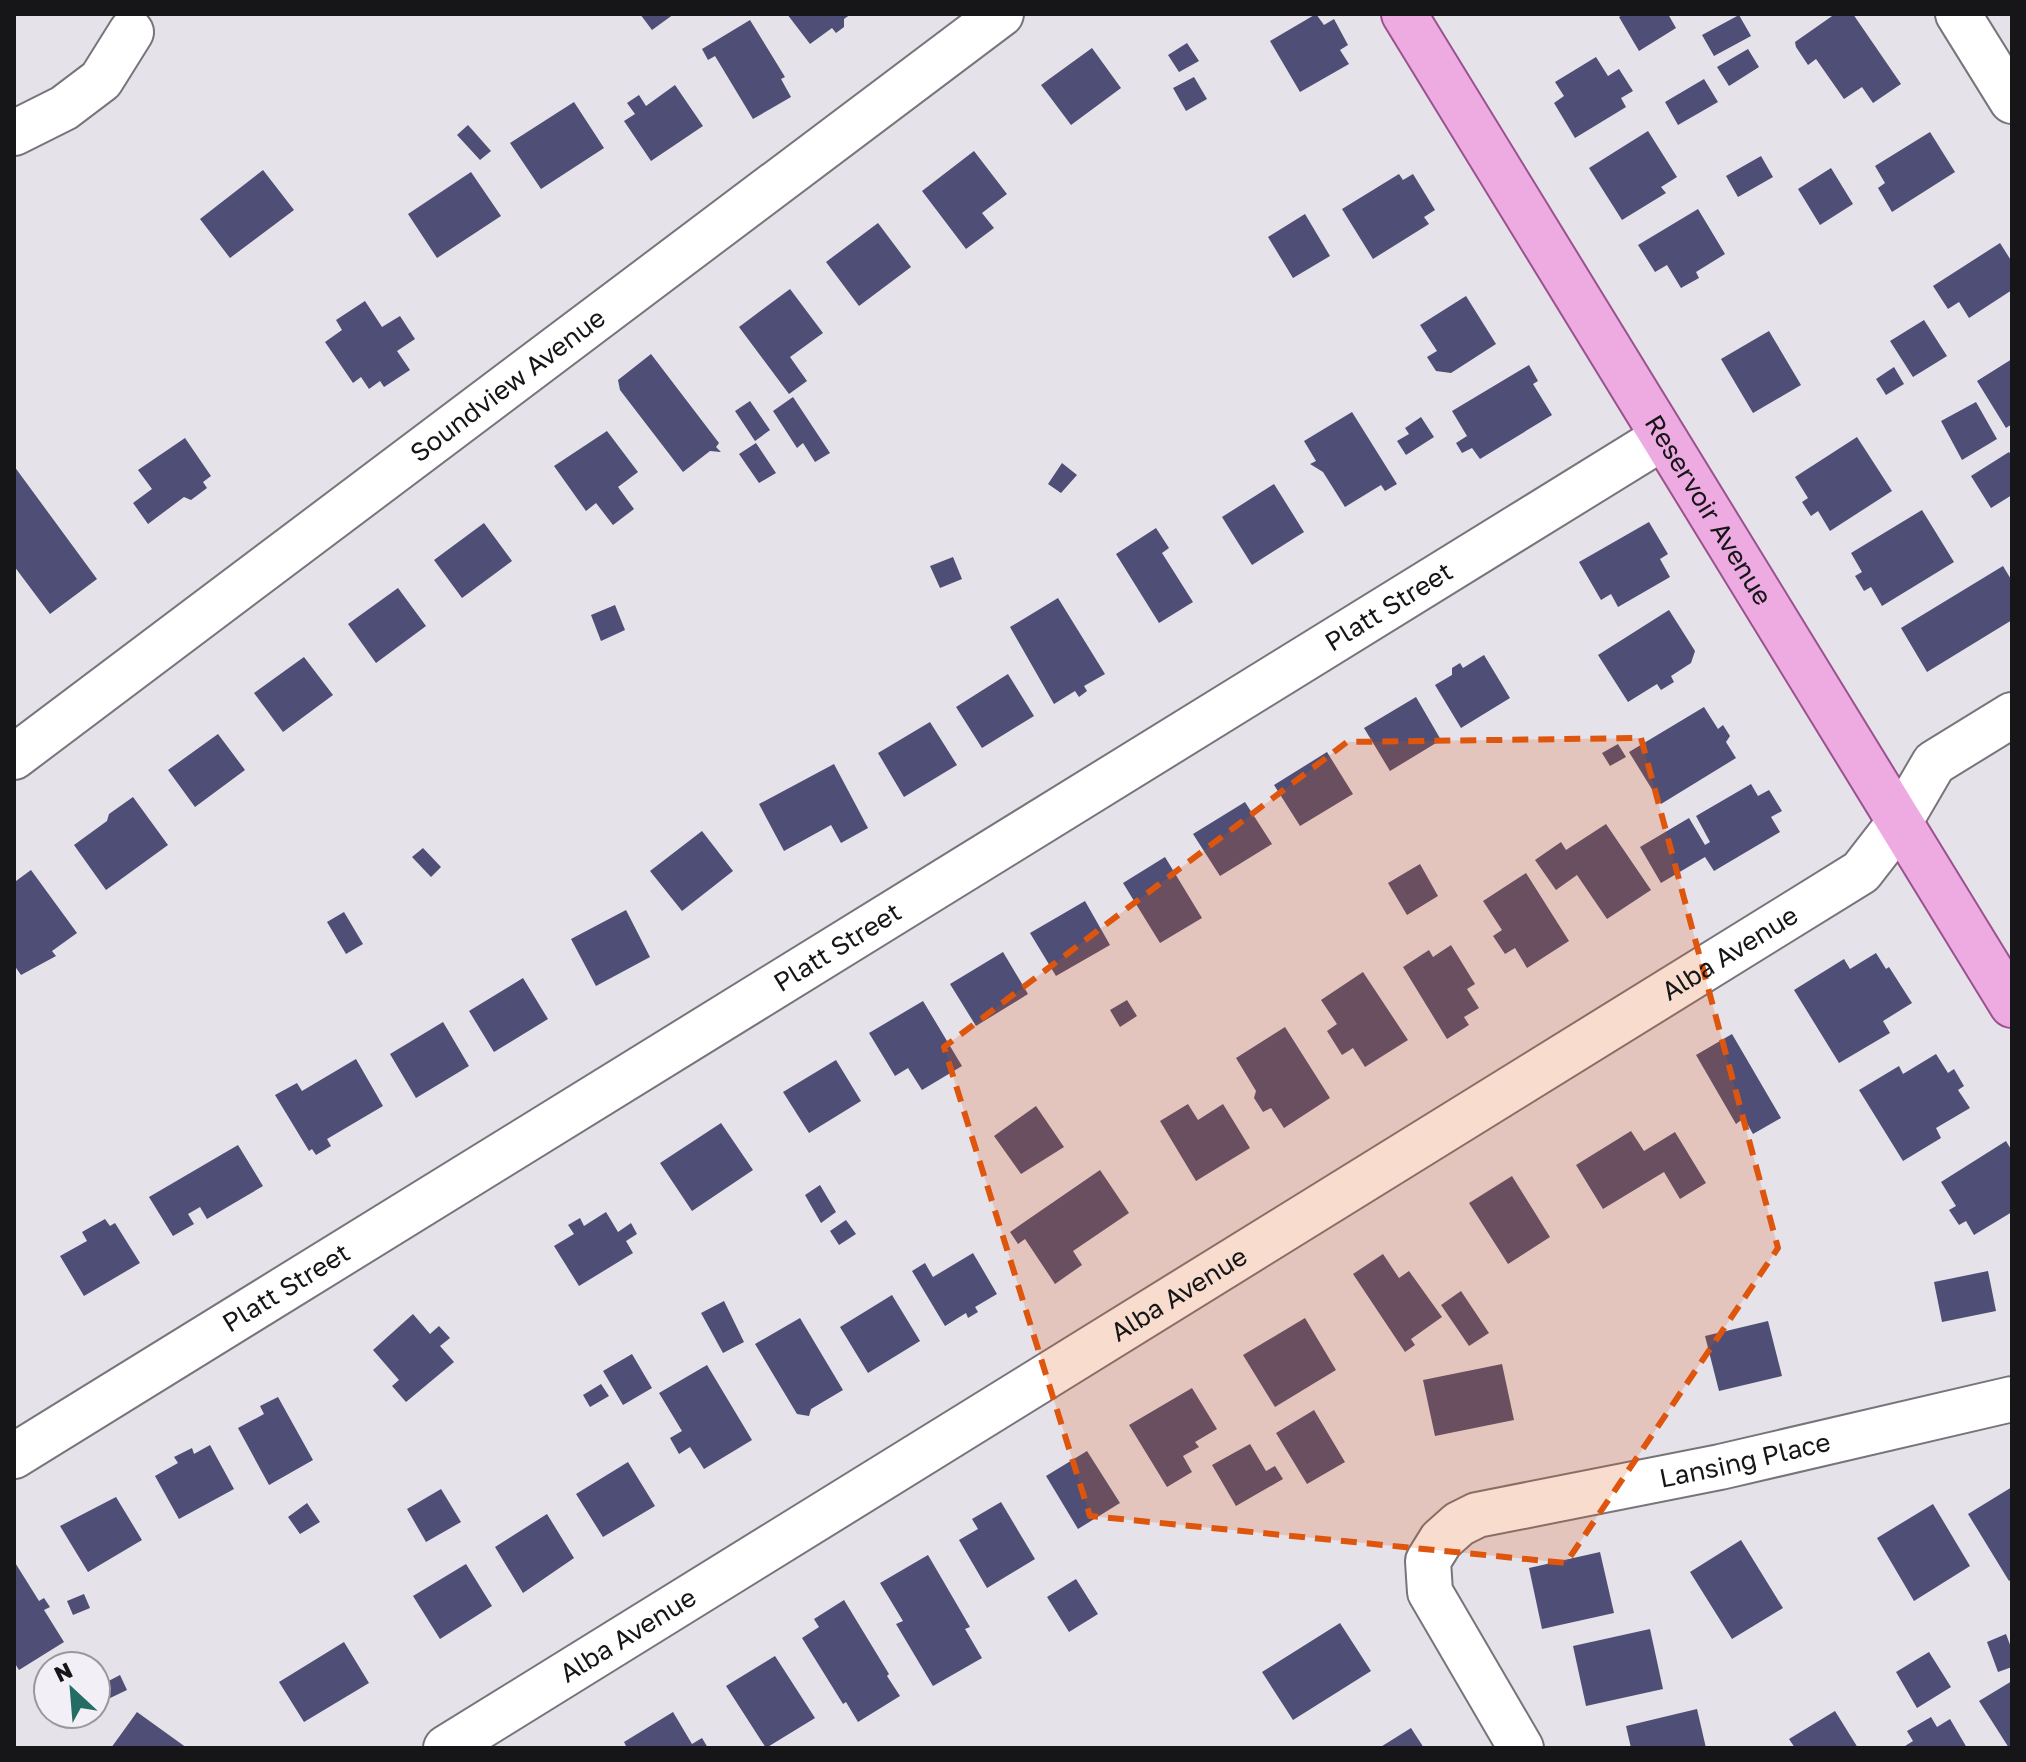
<svg xmlns="http://www.w3.org/2000/svg" width="2026" height="1762" font-family="'Golos Text',sans-serif">
<rect width="100%" height="100%" fill="#e6e2e9"/>
<path fill="#4e4e76" d="M640,14H674L652,30Z
M787,14H851L844,19V27L836,33L832,28L810,44Z
M1316,14L1324,25L1334,19L1348,45L1340,50L1349,64L1300,92L1270,41Z
M1624,14H1668L1676,28L1639,51L1619,17Z
M1835,14H1853L1901,84L1873,103L1862,87L1844,99L1816,59L1808,65L1796,47L1795,42Z
M1739,15L1751,36L1714,56L1702,35Z
M750,20L785,77L781,79L791,97L753,119L715,56L708,60L702,49Z
M1187,43L1199,61L1179,72L1168,55Z
M1092,48L1121,88L1071,125L1041,85Z
M1748,49L1759,67L1729,86L1717,67Z
M1596,57L1608,76L1619,69L1633,91L1621,98L1626,107L1575,138L1554,103L1564,96L1555,82Z
M1194,77L1207,99L1186,111L1173,88Z
M1704,79L1718,102L1678,125L1665,102Z
M675,85L703,126L651,161L624,121L635,114L627,103L639,95L646,106Z
M574,102L604,148L541,189L510,143Z
M468,125L491,151L480,160L457,135Z
M1648,131L1677,177L1661,187L1666,193L1622,220L1589,168Z
M1930,132L1955,172L1892,212L1878,188L1885,183L1875,166Z
M974,151L1007,194L982,213L994,228L966,249L922,191Z
M1761,156L1773,177L1738,197L1726,176Z
M1831,168L1853,204L1820,225L1798,189Z
M263,170L294,210L230,258L200,219Z
M471,172L501,216L437,258L408,214Z
M1399,174L1403,180L1413,174L1435,210L1424,217L1429,224L1373,259L1342,209Z
M1698,209L1725,254L1696,272L1699,278L1681,288L1667,265L1655,272L1638,245Z
M1305,214L1330,256L1293,278L1268,237Z
M878,223L911,267L859,306L826,262Z
M2000,243L2012,262V290L1969,318L1959,302L1948,309L1933,286Z
M790,289L823,333L790,357L807,381L789,394L739,327Z
M1466,296L1496,344L1451,373L1436,371L1427,357L1437,351L1420,325Z
M365,301L382,327L400,316L415,339L397,351L410,370L384,387L380,381L369,389L361,377L353,383L325,342L342,330L336,320Z
M1924,320L1947,356L1913,377L1890,341Z
M1769,331L1801,385L1753,413L1721,359Z
M651,354L719,443L716,447L721,452L710,451L683,472L620,390L618,380Z
M2012,359V424L2006,428L1977,381Z
M1529,365L1538,381L1533,384L1552,415L1480,459L1472,448L1462,453L1456,443L1467,436L1452,411Z
M1894,367L1904,384L1886,395L1876,379Z
M793,397L830,453L815,462L803,443L797,448L773,411Z
M750,401L770,430L755,441L735,411Z
M1976,402L1997,439L1962,460L1941,421Z
M1352,412L1397,484L1385,491L1381,485L1345,507L1323,472L1310,464L1316,461L1304,441Z
M1421,417L1434,437L1406,455L1397,441L1409,434L1405,428Z
M607,431L638,472L618,487L634,509L613,525L596,503L586,511L554,466Z
M1857,437L1892,491L1830,531L1818,511L1811,516L1802,502L1808,498L1795,477Z
M185,438L211,476L203,482L207,488L191,500L184,497L148,524L133,503L152,489L138,470Z
M756,443L776,473L759,483L739,454Z
M2009,452L2012,456V495L1991,508L1971,476Z
M1062,463L1077,475L1061,493L1048,484Z
M14,466L97,579L50,614L14,566Z
M1274,484L1304,532L1252,565L1222,517Z
M1922,510L1954,562L1882,606L1871,587L1864,591L1855,576L1862,572L1851,553Z
M1649,522L1668,554L1660,559L1670,577L1618,607L1611,594L1601,600L1579,562Z
M484,523L512,561L462,598L434,560Z
M1156,528L1169,548L1162,553L1193,602L1159,623L1116,554Z
M953,557L962,579L940,588L930,566Z
M2003,566L2012,581V620L1927,672L1901,628Z
M398,588L426,626L376,663L348,624Z
M1058,598L1105,674L1084,686L1087,691L1079,697L1075,691L1054,704L1010,627Z
M615,605L625,630L601,641L591,615Z
M1669,610L1695,651L1691,663L1671,676L1674,682L1661,690L1657,684L1628,702L1598,655Z
M1484,655L1510,698L1461,728L1435,685L1452,675V668L1460,663L1463,668Z
M304,657L333,695L283,732L254,693Z
M1008,674L1034,716L982,748L956,707Z
M1416,697L1441,740L1390,771L1364,728Z
M1704,707L1718,729L1723,725L1730,736L1726,742L1736,758L1661,804L1629,752Z
M930,722L957,765L904,797L878,753Z
M218,734L245,770L195,807L168,770Z
M1618,744L1626,757L1610,766L1602,753Z
M1327,752L1353,794L1300,826L1274,785Z
M834,764L868,828L841,843L831,825L784,851L759,804Z
M1751,784L1758,796L1769,790L1782,811L1771,817L1780,832L1714,871L1705,857L1661,883L1640,847L1689,818L1705,845L1710,842L1696,816Z
M133,797L168,845L106,890L74,845L107,821L109,814Z
M1245,802L1272,844L1220,876L1193,834Z
M1606,824L1651,890L1607,919L1577,875L1556,890L1535,860L1561,842L1566,850Z
M702,831L733,871L682,911L650,871Z
M423,848L441,867L431,877L412,857Z
M1165,857L1202,918L1160,943L1123,883Z
M1420,864L1438,896L1407,915L1388,883Z
M31,870L77,933L52,951L56,956L21,975L14,965V879L16,881Z
M1526,873L1569,941L1527,968L1515,948L1505,954L1493,936L1502,930L1483,901Z
M1085,901L1110,945L1056,976L1030,933Z
M626,910L650,957L596,986L571,939Z
M344,912L363,944L346,954L327,922Z
M1451,945L1475,984L1467,989L1479,1008L1464,1017L1469,1025L1447,1039L1403,967L1429,950L1433,957Z
M1003,952L1028,994L976,1026L950,984Z
M1876,953L1886,969L1889,967L1912,1003L1883,1021L1890,1033L1839,1063L1794,990L1844,959L1850,969Z
M1363,972L1408,1040L1365,1067L1353,1048L1342,1055L1327,1031L1337,1024L1321,1000Z
M523,978L548,1019L494,1052L469,1011Z
M1127,1000L1137,1016L1120,1027L1110,1010Z
M923,1001L962,1066L922,1090L908,1068L895,1076L869,1033Z
M443,1022L469,1066L416,1098L390,1054Z
M1285,1027L1330,1098L1284,1128L1271,1108L1263,1112L1254,1098L1256,1091L1236,1058Z
M1732,1034L1781,1118L1753,1134L1744,1118L1736,1124L1696,1055Z
M1936,1054L1948,1073L1954,1069L1964,1086L1958,1090L1970,1108L1936,1128L1941,1138L1903,1161L1859,1090L1899,1066L1903,1074Z
M356,1059L383,1106L327,1139L331,1146L316,1155L312,1149L309,1151L275,1095L297,1083L302,1091Z
M836,1060L861,1101L809,1133L783,1092Z
M1188,1104L1198,1120L1223,1104L1250,1148L1196,1181L1160,1121Z
M1036,1106L1064,1147L1021,1174L994,1136Z
M721,1123L753,1170L692,1211L660,1163Z
M1631,1131L1644,1151L1675,1132L1706,1183L1680,1199L1664,1172L1603,1209L1576,1165Z
M2006,1141L2012,1151V1212L1974,1235L1966,1221L1959,1225L1949,1210L1956,1206L1941,1182Z
M238,1145L263,1186L207,1219L200,1207L188,1214L194,1224L173,1236L149,1197Z
M1100,1170L1129,1213L1073,1251L1082,1265L1055,1284L1025,1239L1018,1244L1010,1232Z
M1512,1176L1550,1237L1508,1264L1469,1203Z
M820,1185L836,1212L821,1223L805,1195Z
M606,1212L618,1232L631,1223L637,1234L626,1241L633,1253L579,1286L554,1246L574,1234L568,1225L580,1218L584,1226Z
M105,1219L110,1226L115,1223L140,1263L84,1296L60,1256L87,1241L82,1232Z
M846,1220L856,1234L839,1245L830,1231Z
M973,1253L997,1294L975,1307L978,1312L968,1318L966,1313L945,1326L912,1271L925,1263L933,1277Z
M1383,1254L1399,1278L1409,1271L1442,1317L1411,1339L1415,1345L1405,1352L1353,1274Z
M1988,1271L1996,1311L1942,1322L1934,1282Z
M1461,1291L1489,1333L1469,1346L1441,1305Z
M892,1295L920,1341L868,1373L840,1327Z
M724,1301L744,1342L723,1353L701,1313Z
M413,1314L430,1334L439,1326L450,1338L440,1346L454,1362L406,1402L392,1386L399,1380L373,1350Z
M800,1318L843,1390L811,1409L809,1416L797,1414L755,1344Z
M1305,1318L1336,1370L1275,1407L1243,1355Z
M1768,1321L1782,1376L1719,1391L1705,1336Z
M632,1354L652,1388L623,1405L603,1371Z
M1502,1364L1514,1420L1435,1436L1423,1380Z
M707,1365L752,1440L704,1469L690,1447L679,1454L670,1438L682,1431L659,1393Z
M601,1384L609,1396L590,1407L583,1395Z
M1192,1388L1217,1429L1195,1442L1199,1447L1183,1456L1192,1472L1167,1487L1129,1425Z
M278,1397L313,1460L269,1485L238,1428L264,1414L260,1406Z
M1314,1410L1345,1462L1307,1484L1276,1433Z
M1250,1444L1266,1471L1275,1466L1283,1479L1236,1506L1212,1465Z
M210,1445L234,1489L179,1519L155,1476L178,1463L174,1457L192,1448L194,1454Z
M1087,1451L1120,1503L1078,1529L1046,1476Z
M628,1462L655,1506L603,1537L576,1494Z
M2012,1487V1579L2009,1581L1968,1514Z
M441,1489L461,1522L426,1542L407,1509Z
M116,1497L142,1540L88,1572L60,1526Z
M1001,1502L1035,1559L987,1588L959,1540L978,1529L972,1519Z
M307,1503L320,1522L300,1534L288,1517Z
M1933,1504L1970,1566L1914,1601L1877,1538Z
M547,1514L574,1558L523,1593L495,1547Z
M1741,1540L1783,1608L1732,1639L1690,1572Z
M1600,1552L1614,1613L1542,1629L1529,1568Z
M928,1555L970,1627L965,1629L982,1658L933,1686L896,1624L903,1621L880,1583Z
M14,1561L39,1601L44,1598L50,1607L44,1610L64,1642L19,1670L14,1662Z
M466,1564L492,1606L440,1639L413,1596Z
M1076,1579L1098,1614L1069,1632L1047,1597Z
M84,1594L90,1608L73,1615L67,1601Z
M844,1600L889,1674L887,1676L900,1696L858,1722L846,1702L843,1704L802,1638L819,1627L814,1619Z
M1340,1623L1371,1671L1293,1720L1262,1672Z
M1650,1629L1663,1689L1586,1706L1573,1646Z
M2006,1634L2012,1650V1667L1998,1672L1987,1642Z
M344,1642L369,1683L304,1722L279,1682Z
M1929,1652L1951,1687L1917,1708L1896,1672Z
M775,1656L815,1718L766,1748L726,1686Z
M120,1675L127,1690L108,1699L101,1685Z
M2012,1681V1748H2009L1979,1701Z
M1697,1709L1706,1748H1631L1626,1726Z
M1835,1711L1858,1748H1795L1789,1739Z
M137,1712L187,1748H111Z
M673,1712L692,1744L702,1738L708,1748H627L624,1742Z
M1931,1717L1937,1727L1950,1719L1967,1748H1902L1913,1741L1907,1731Z
M1411,1728L1424,1748H1379Z"/>
<g fill="none" stroke-linecap="round" stroke-linejoin="round">
<g stroke="#78747b" stroke-width="48">
<g id="minor">
<path d="M1958,14L2012,101"/>
<path d="M14,133L64,108L101,80L131,32"/>
<path id="s1" d="M14,757L1001,14"/>
<path id="s2" d="M14,1456L1662,438"/>
<path id="s3" d="M446,1748L1861,872L1899,823L1934,763L2012,715"/>
<path id="s4" d="M1521,1748L1430,1592L1428,1561L1441,1540L1459,1524L1477,1515L1720,1467L2012,1399"/>
</g>
</g>
<g stroke="#9a528f" stroke-width="48">
<g id="major">
<path id="s5" d="M1404,14L2012,1005"/>
</g>
</g>
<use href="#minor" stroke="#fff" stroke-width="44"/>
<use href="#major" stroke="#edabe2" stroke-width="44"/>
</g>
<path fill="#de560d" fill-opacity="0.2" stroke="#de560d" stroke-width="6" stroke-dasharray="16 10" stroke-linejoin="round" d="M1641,738L1778,1248L1566,1563L1090,1516L944,1047L1347,742Z"/>
<g text-anchor="middle" stroke-width="8" stroke-linejoin="round" paint-order="stroke">
<g font-size="26" fill="#161517" stroke="#f3eff7">
<text dy="9" stroke="none"><textPath href="#s1" startOffset="618">Soundview Avenue</textPath></text>
<text dy="9" stroke="none"><textPath href="#s5" startOffset="582">Reservoir Avenue</textPath></text>
<text dy="9" stroke="none"><textPath href="#s2" startOffset="1616">Platt Street</textPath></text>
<text dy="9" stroke="none"><textPath href="#s2" startOffset="968">Platt Street</textPath></text>
<text dy="9" stroke="none"><textPath href="#s3" startOffset="1510">Alba Avenue</textPath></text>
<text dy="9" stroke="none"><textPath href="#s2" startOffset="320">Platt Street</textPath></text>
<text dy="9" stroke="none"><textPath href="#s3" startOffset="862">Alba Avenue</textPath></text>
<text dy="9" stroke="none"><textPath href="#s4" startOffset="554">Lansing Place</textPath></text>
<text dy="9" stroke="none"><textPath href="#s3" startOffset="214">Alba Avenue</textPath></text>
</g>
</g>
<rect width="2026" height="1762" fill="none" stroke="#161517" stroke-width="32"/>
<g transform="translate(72 1690) rotate(334)"><circle r="38" fill="#f3eff7" stroke="#9b989d" stroke-width="2"/>
<path d="M0-6L14 30L0 20L-14 30Z" fill="#246d65"/>
<text y="-12" font-size="22" font-weight="bold" text-anchor="middle" fill="#161517">N</text>
</g>
</svg>
